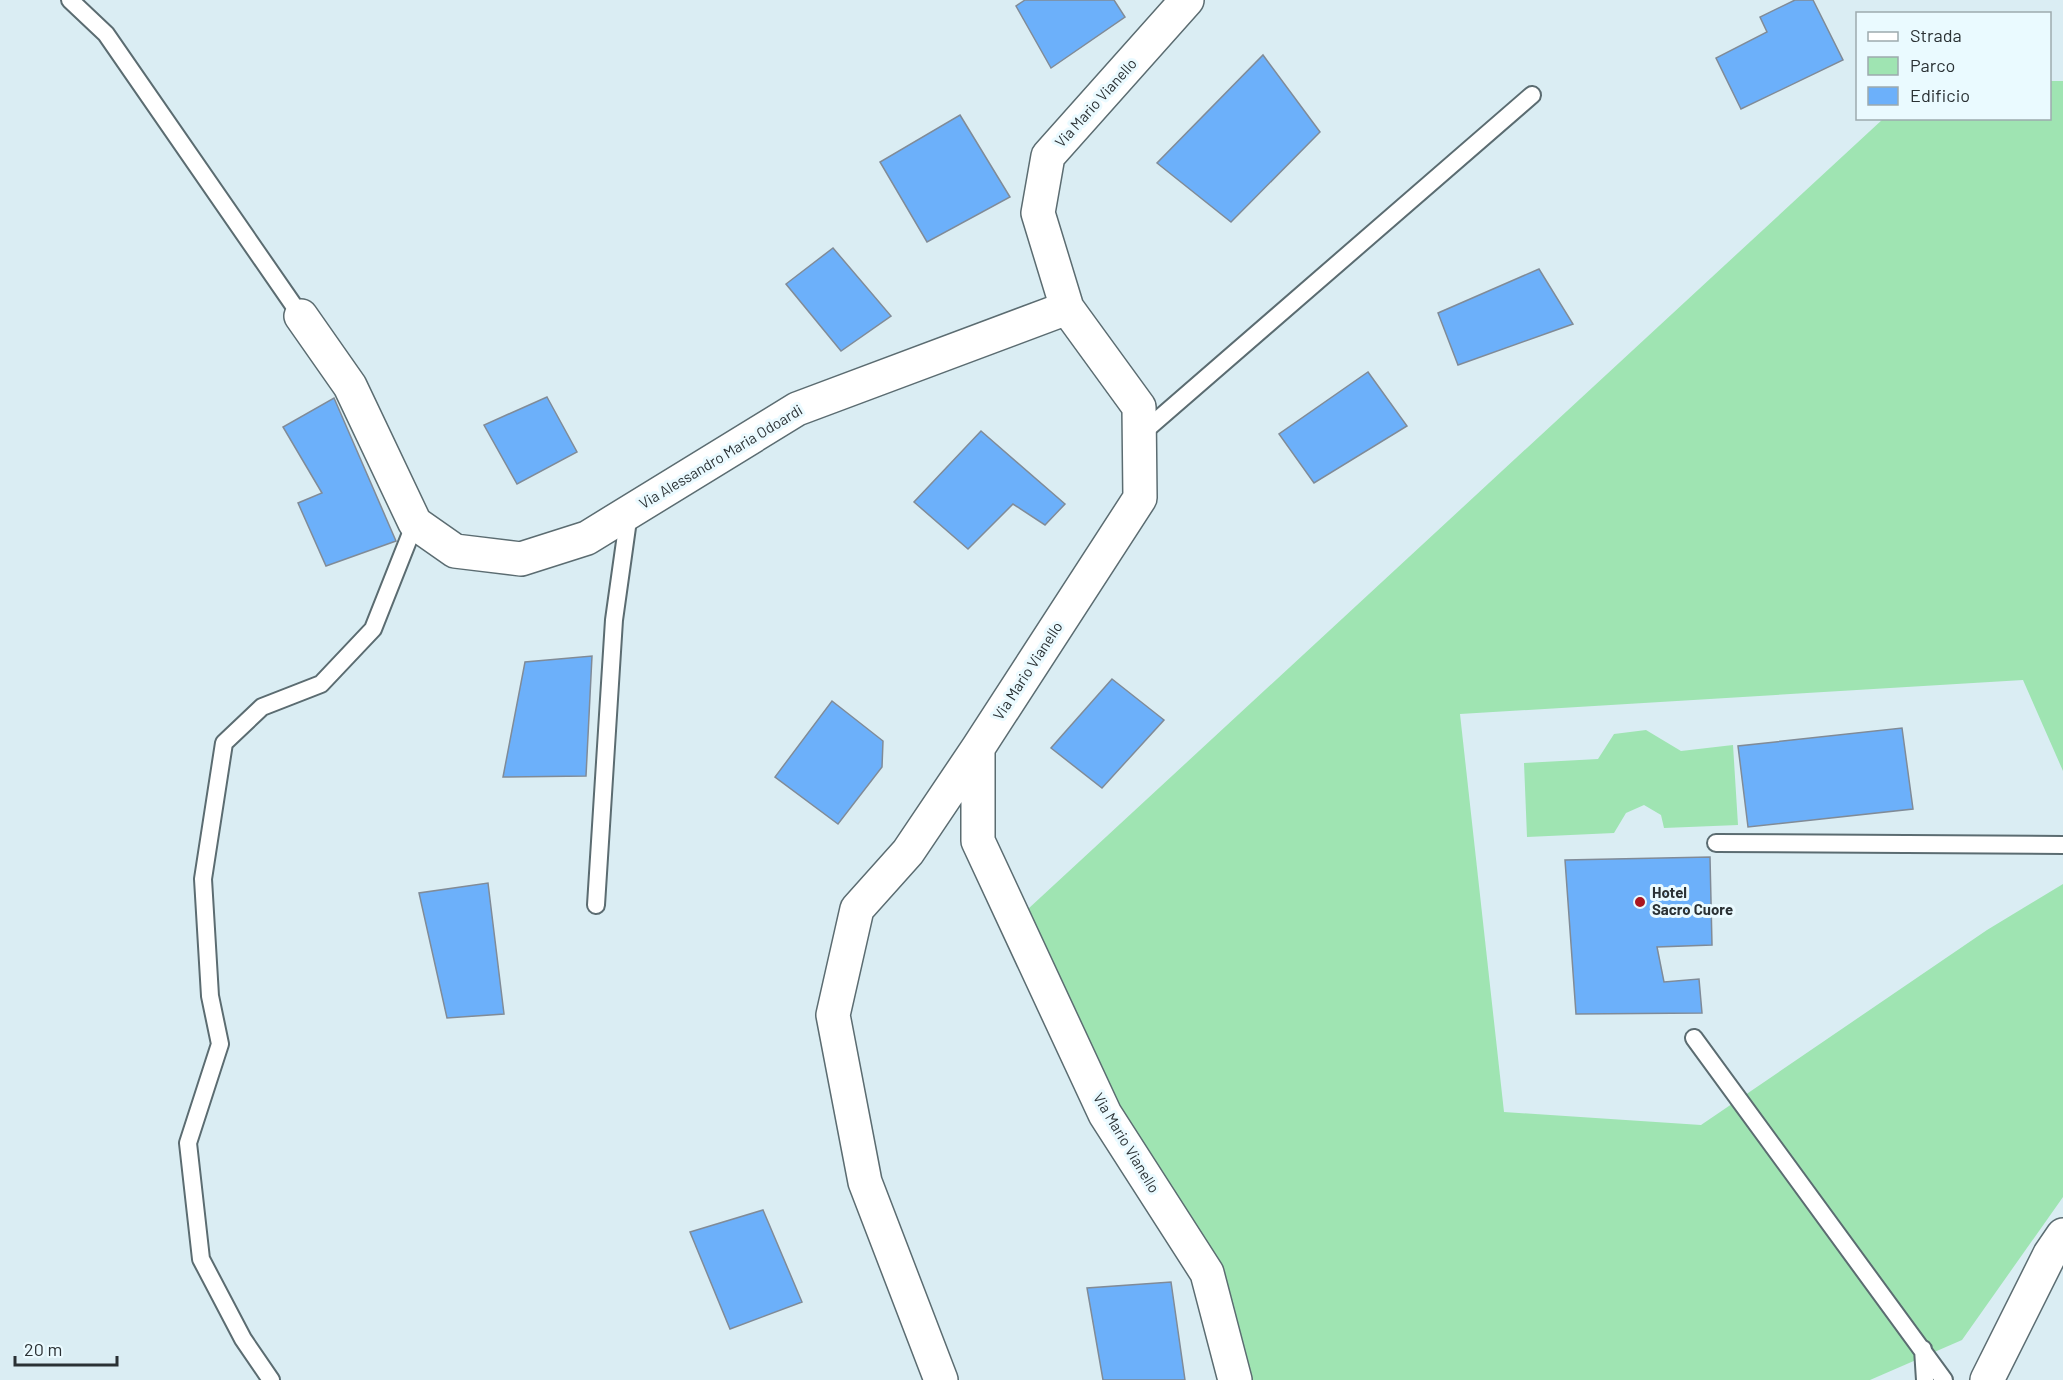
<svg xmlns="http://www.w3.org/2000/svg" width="2063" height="1380" font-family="Barlow,sans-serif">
<rect width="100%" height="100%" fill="#daedf3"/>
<path fill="#9fe4b2" d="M2050,81H2063V771L2023,680L1460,714L1504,1112L1701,1125L1987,930L2063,884V1197L1962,1340L1870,1380H1251L1218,1270L1117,1109L1028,909L1883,119L2050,118Z
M1646,730L1681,751L1733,745L1738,825L1664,828L1661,815L1644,805L1626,813L1614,833L1527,837L1524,763L1598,759L1614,734Z"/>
<path fill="#6cb0fa" stroke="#808b97" stroke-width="1.5" d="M1025,0H1114L1125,17L1051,68L1016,6Z
M1795,0H1813L1843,60L1741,109L1716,58L1767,32L1760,17Z
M1263,55L1320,132L1231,222L1157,163Z
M960,115L1010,197L927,242L880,162Z
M833,248L891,316L841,351L786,284Z
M1539,269L1573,324L1458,365L1438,313Z
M1368,372L1407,426L1314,483L1279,434Z
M547,397L577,452L517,484L484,425Z
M334,398L396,541L326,566L298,503L322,493L283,427Z
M981,431L1065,504L1045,525L1013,504L968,549L914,502Z
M592,656L586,776L503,777L525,662Z
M1112,679L1164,720L1102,788L1051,748Z
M832,701L883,741L882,767L838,824L775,777Z
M1902,728L1913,809L1748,827L1738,746Z
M1710,857L1712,945L1657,947L1664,982L1699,979L1702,1013L1576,1014L1565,860Z
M488,883L504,1014L447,1018L419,893Z
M763,1210L802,1302L730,1329L690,1232Z
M1171,1282L1185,1380H1103L1087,1288Z"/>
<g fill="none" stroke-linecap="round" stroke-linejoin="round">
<g stroke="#5b6c71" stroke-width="20">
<path id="service" d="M70,0L106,34L301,316
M1140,435L1532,95
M1716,843L2063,845
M596,905L614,620L629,513
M1694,1038L1944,1380
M1923,1349L1925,1380
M271,1380L243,1339L201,1259L188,1143L220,1044L210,996L203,879L224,743L262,707L321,684L373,629L415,523"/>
</g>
<g stroke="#5b6c71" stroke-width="36">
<path id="minor" d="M1187,0L1048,156L1038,213L1067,308L1139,407L1140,498L978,748V841L1105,1114L1207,1273L1235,1380
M301,316L350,386L415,523L455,551L521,559L587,538L797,409L1067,308
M941,1380L865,1182L833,1015L857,909L908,852L978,748
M1987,1380L2050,1254L2063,1235"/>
</g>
<use href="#service" stroke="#fff" stroke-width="16"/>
<use href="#minor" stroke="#fff" stroke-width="33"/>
</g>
<circle fill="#aa1620" stroke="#eafaff" stroke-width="2" cx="1640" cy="902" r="6"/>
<g text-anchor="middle" stroke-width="6" stroke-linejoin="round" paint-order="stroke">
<g font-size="15" fill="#2a3134" stroke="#eafaff">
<text transform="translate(1096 103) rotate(-48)" y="5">Via Mario Vianello</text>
<text transform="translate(721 457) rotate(-31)" y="5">Via Alessandro Maria Odoardi</text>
<text transform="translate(1028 671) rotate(-57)" y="5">Via Mario Vianello</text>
<text transform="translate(1126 1143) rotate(59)" y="5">Via Mario Vianello</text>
</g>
<g font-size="15" font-weight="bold" fill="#2a3134" stroke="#eafaff" text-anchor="start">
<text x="1652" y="898">Hotel<tspan x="1652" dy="17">Sacro Cuore</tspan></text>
</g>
</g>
<rect x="1856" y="12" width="195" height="108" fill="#eafaff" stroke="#9daaae" stroke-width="1.5"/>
<rect x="1868" y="32" width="30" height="9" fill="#ffffff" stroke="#9daaae" stroke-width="1.5"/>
<text x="1910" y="42" font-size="18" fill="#2a3134">Strada</text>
<rect x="1868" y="57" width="30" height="18" fill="#9fe4b2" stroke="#9daaae" stroke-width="1.5"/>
<text x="1910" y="72" font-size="18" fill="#2a3134">Parco</text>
<rect x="1868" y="87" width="30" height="18" fill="#6cb0fa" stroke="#9daaae" stroke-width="1.5"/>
<text x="1910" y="102" font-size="18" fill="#2a3134">Edificio</text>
<path d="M15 1356v9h102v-9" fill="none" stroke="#2a3134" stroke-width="3"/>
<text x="24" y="1356" font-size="18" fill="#2a3134" stroke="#eafaff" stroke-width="4.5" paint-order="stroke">20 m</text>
</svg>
